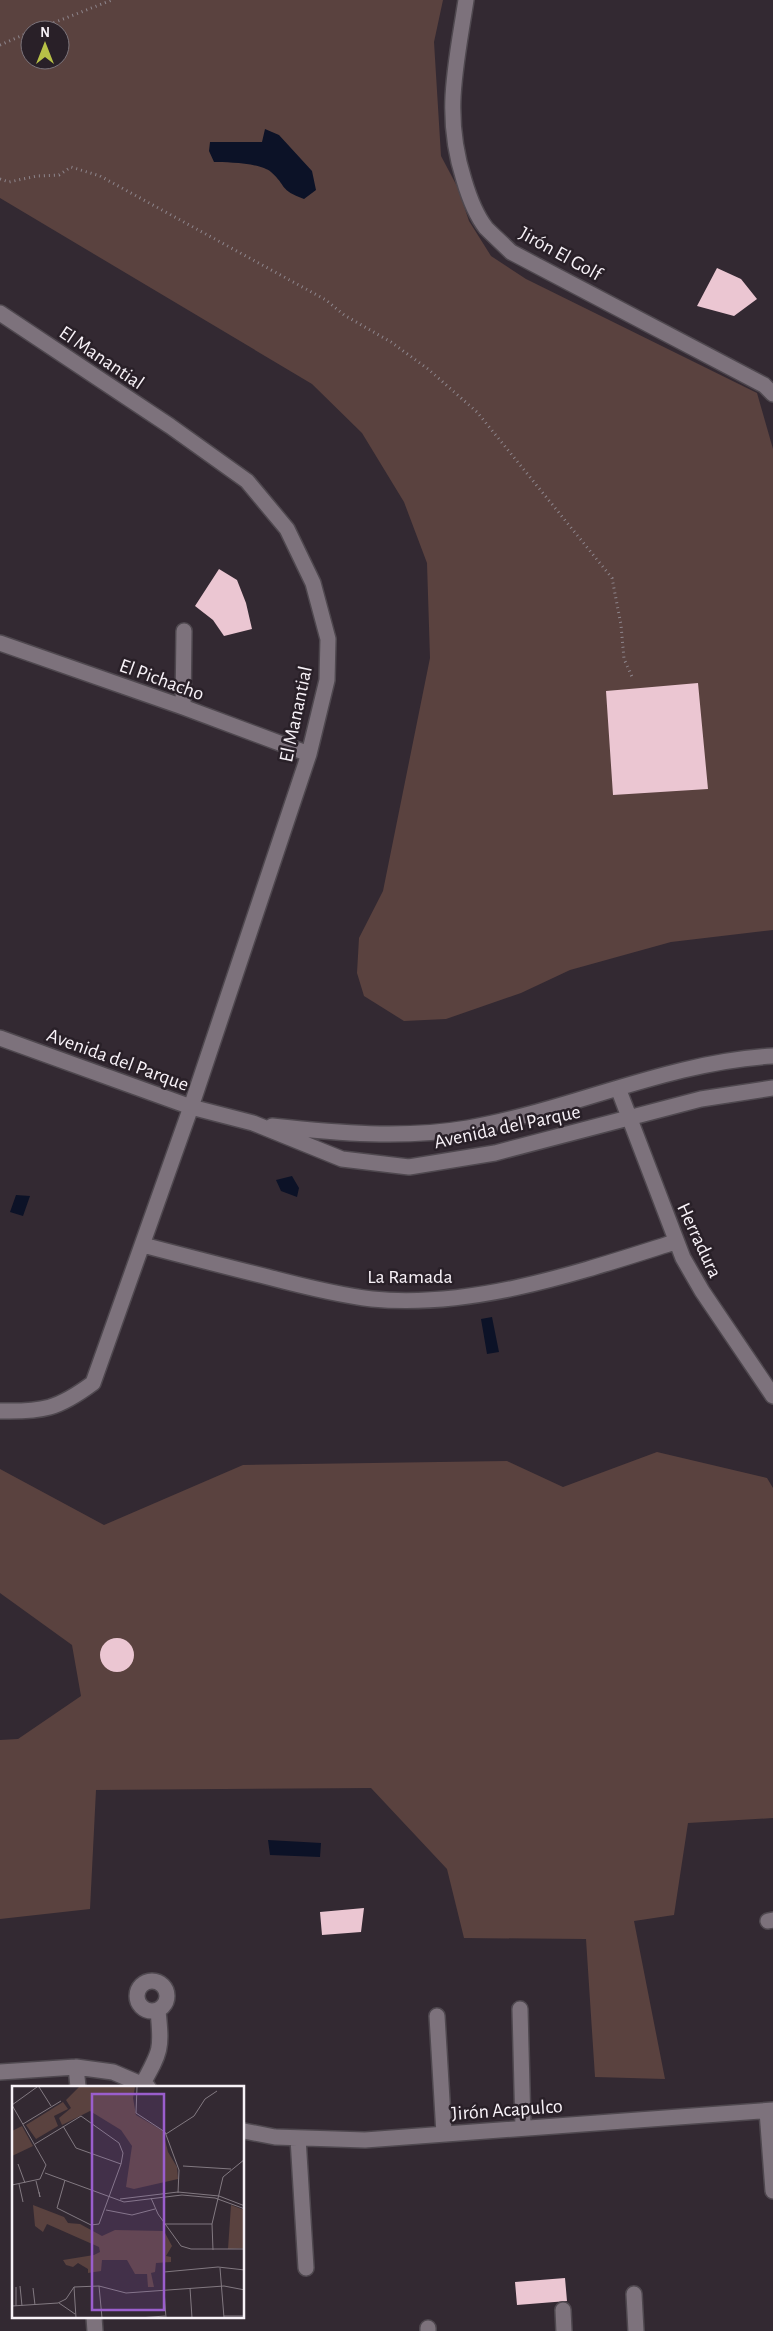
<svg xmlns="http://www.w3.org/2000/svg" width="773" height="2331" font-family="'Alegreya Sans',sans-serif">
<rect width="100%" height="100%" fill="#332932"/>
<path fill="#5a423f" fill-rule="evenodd" d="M0,0H443L434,42L441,156L458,188L469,221L491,256L526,279L757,393L773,449V930L671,942L570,970L521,993L446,1019L404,1021L364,996L357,973L359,938L383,891L430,658L427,563L404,502L362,433L312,384L0,198ZM30,30H60V60H30Z
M657,1452L767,1478L773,1488V1818L688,1823L674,1915L634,1921L665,2079L595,2077L586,1939L464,1938L447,1869L371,1788L96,1790L90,1909L0,1919V1740L18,1739L81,1696L72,1645L0,1593V1469L104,1525L243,1465L507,1461L563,1487Z"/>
<path fill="#0c1227" d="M265,129L279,135L312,171L316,190L304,199C279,190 287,186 271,172C261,163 227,162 214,162L209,151L210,142H262Z
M292,1176L299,1188L297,1197L281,1191L276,1180Z
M16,1195L30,1196L23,1216L10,1212Z
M492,1317L499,1352L487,1354L481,1319Z
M268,1840L321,1843L320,1857L270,1855Z"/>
<path fill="#ebc6d2" d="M717,268L741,279L757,299L734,316L697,306Z
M219,569L237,580L246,603L252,629L224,636L213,620L195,606Z
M698,683L708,789L613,795L606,691Z
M100 1655a17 17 0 1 1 34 0a17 17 0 1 1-34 0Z
M364,1908L361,1932L322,1935L320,1912Z
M565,2278L567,2301L517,2305L515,2282Z"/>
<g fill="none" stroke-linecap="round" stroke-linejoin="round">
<g stroke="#4f484f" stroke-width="18">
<path id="minor" d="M466,0C456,66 443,114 464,180C469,197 475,214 486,228C494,236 503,244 511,252L764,385L773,394
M0,313L170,426L247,481L287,529L313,583L328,639L327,680L309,754L191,1107L93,1383C58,1409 43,1412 0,1411
M0,643L183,707L309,754
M183,707L184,631
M0,1038L191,1107L253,1123L342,1159L409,1167L495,1153L701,1099L773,1088
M618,1088L683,1258L702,1291L773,1396
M272,1126C337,1133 403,1139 468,1128C571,1110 667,1062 773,1056
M143,1245C185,1256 227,1267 268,1277C302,1286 337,1295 372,1299C473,1309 580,1272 675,1242
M768,1921L773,1920
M137 1996a15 15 0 1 1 30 0a15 15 0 1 1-30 0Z
M520,2009L523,2128
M437,2016L444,2134
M76,2067L78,2087
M0,2072L76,2067L113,2072L148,2087
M142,2085C161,2051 162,2049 158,2011
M767,2111L773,2191
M244,2131L275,2137L365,2140L773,2110
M298,2138L306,2268
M634,2294L636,2331
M563,2310L564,2331
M94,2317L95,2331
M428,2328V2331"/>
</g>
<path stroke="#8e868d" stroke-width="3" stroke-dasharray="1 4" stroke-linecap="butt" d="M35,30L112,0
M0,45L30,32
M0,179L9,182L37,176L59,175L71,167L100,176L326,300L344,315L391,342L428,369L477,412L612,578L621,625L624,659L633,679"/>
<use href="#minor" stroke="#7d727c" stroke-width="15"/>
</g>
<g text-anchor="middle" stroke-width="5" stroke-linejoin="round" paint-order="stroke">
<g font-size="20" fill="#f8f2f8" stroke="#292028">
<text transform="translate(561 253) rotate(29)" y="7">Jirón El Golf</text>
<text transform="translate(102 357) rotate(34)" y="7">El Manantial</text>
<text transform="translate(162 679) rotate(20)" y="7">El Pichacho</text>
<text transform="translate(295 714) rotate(-78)" y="7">El Manantial</text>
<text transform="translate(118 1059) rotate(20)" y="7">Avenida del Parque</text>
<text transform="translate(507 1126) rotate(-12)" y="7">Avenida del Parque</text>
<text transform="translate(700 1240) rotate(65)" y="7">Herradura</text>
<text x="410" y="1283">La Ramada</text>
<text transform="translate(507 2109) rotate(-4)" y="7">Jirón Acapulco</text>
</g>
</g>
<g transform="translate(12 2086)">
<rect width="232" height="232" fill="#332932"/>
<path d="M67,1H123L121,12L124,29L151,45L156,66L165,81L166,93L122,103L114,101L120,60L109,44L78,25L50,39L47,32L59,22L54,14ZM51,16L56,23L42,30L46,40L24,53L14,39ZM10,40L21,60L0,70V45ZM21,119L52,131L56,137L68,138L90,150L103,144L152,145L160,160L154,170L159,171V176L144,177L143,186L139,187L142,201H136L135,188H123L115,174H90L89,185L76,187V183L66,177L61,181L54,179L51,174L82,169L88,166L87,161L35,138L31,146L23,140ZM219,119L232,124V162L216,163Z" fill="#5a423f"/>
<path fill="none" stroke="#827981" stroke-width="1" d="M27,1L39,20M125,1L124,27L153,46L167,84L166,107M0,19L34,79L28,93L0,99M0,19L25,1M11,38L49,15M51,40L64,62L109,78M154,48L182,30L193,13L205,5M23,58L69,30L107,57L111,67L109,78L87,138L79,139L45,122L53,94M6,78L13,97M171,80L219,83M33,87L112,116L170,109L203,112L233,123M24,95L28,111L27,106M7,98L11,116M139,112L146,128L169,160L179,163H233M108,113L166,106L207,110L233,120M94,124L120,129L143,123M152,138H200M201,164L200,138L211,91L233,73M208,182L212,232M152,186L206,181L233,184M8,200L10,220M87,200L90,232M4,201V220M62,201L64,232M21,202L23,219M178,202L180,232M152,204L154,232M47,217L63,228M0,220L46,217L54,213L62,201L87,200L114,207L212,200L233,204M212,230H233M127,232L153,230"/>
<path fill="#9a5ecd" fill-opacity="0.15" stroke="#9a5ecd" stroke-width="2.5" d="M80,8H152V224H80Z"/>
<rect width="232" height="232" fill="none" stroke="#f8f2f8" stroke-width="2.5"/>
</g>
<g transform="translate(45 45)"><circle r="24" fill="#292028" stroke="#7c747b"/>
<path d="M0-4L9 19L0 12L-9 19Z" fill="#b8c147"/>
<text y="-8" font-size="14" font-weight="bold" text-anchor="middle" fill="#f8f2f8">N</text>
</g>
</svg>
